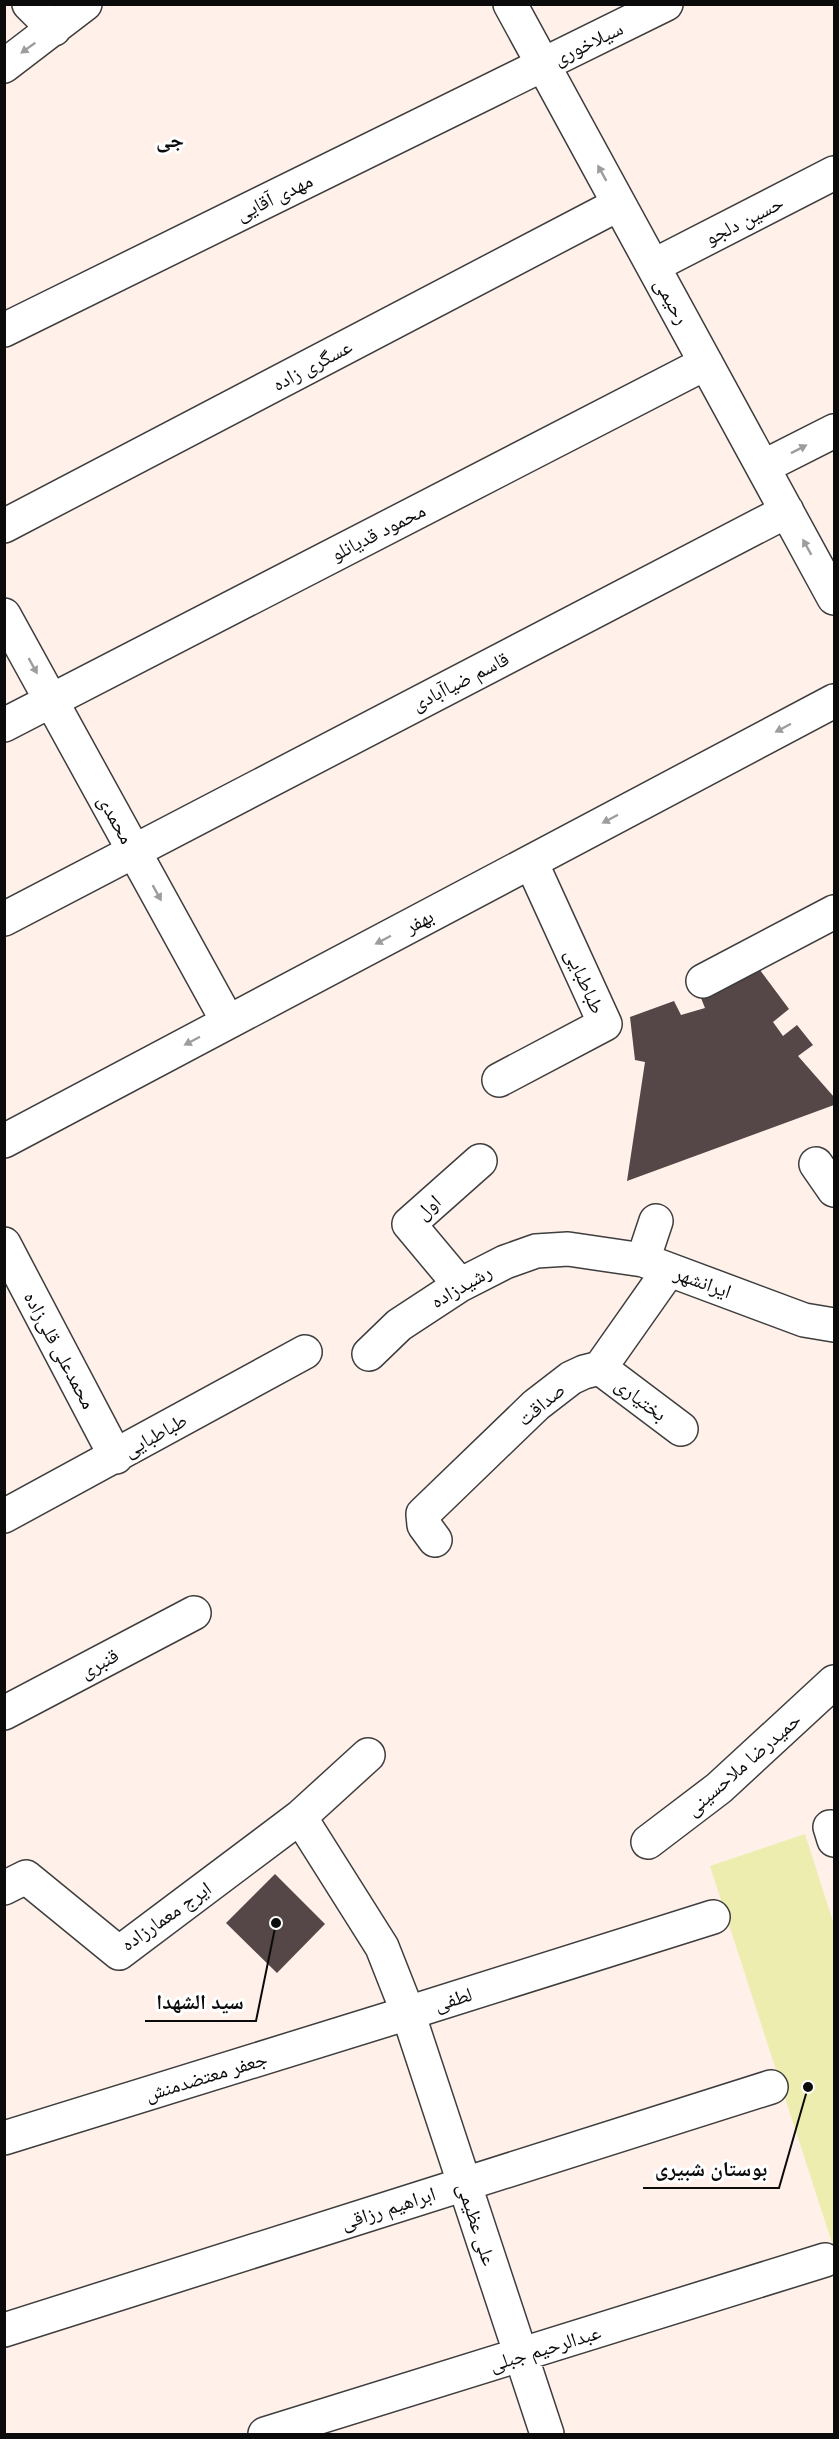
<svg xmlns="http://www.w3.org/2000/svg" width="839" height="2439" font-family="'Times New Roman','Noto Naskh Arabic',serif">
<rect width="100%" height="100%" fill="#fff0e9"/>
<path fill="#ecedaf" d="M805,1834L834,1925V2249L710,1866Z"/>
<path fill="#554647" d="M760,970L789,1009L773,1022L783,1036L797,1025L813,1045L798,1056L834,1097V1105L627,1181L645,1062L635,1060L630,1017L674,1001L681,1015L705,1008L699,993Z
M275,1874L325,1924L277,1973L226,1923Z"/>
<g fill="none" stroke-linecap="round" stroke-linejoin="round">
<g stroke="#3e3e3e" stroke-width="36">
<path id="minor" d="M29,4L54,29
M510,4L834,598
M4,66L85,4
M653,266L834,173
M4,330L666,4
M763,467L834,431
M4,526L619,204
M4,615L228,1022
M4,725L706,363
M4,919L787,511
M703,981L834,912
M499,1080L605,1024L531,862
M4,1141L834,701
M816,1164L834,1190
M4,1244L116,1457
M643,1260L656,1221
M460,1285L409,1224L480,1161
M369,1354L399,1325L460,1285L505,1262L536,1251L568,1249L643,1260L804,1320L834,1325
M600,1368L681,1429
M4,1516L305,1352
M435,1540L424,1525L423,1514L536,1405L571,1378L584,1372L600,1368L669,1270
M4,1713L194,1613
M300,1817L382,1947L408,2013L713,1917
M830,1827L834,1840
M648,1842L719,1788L834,1682
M4,1888L26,1877L119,1953L300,1817L368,1755
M4,2138L408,2013L547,2434
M4,2330L771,2087
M265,2434L825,2260"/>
</g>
<use href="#minor" stroke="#fff" stroke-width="33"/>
</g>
<defs><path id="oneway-solid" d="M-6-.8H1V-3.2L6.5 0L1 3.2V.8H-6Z" transform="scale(1.5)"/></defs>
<g fill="#9d9d9d">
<use href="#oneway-solid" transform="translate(28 48) rotate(144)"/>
<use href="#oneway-solid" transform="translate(602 173) rotate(-119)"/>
<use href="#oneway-solid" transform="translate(799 449) rotate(-27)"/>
<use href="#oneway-solid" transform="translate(807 547) rotate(-119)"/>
<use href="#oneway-solid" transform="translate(33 666) rotate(61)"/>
<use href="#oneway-solid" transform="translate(783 728) rotate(152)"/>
<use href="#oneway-solid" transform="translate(610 819) rotate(152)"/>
<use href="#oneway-solid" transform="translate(157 893) rotate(61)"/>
<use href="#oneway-solid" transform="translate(383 940) rotate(152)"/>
<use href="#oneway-solid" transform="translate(192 1041) rotate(152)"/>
</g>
<g text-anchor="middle" stroke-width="6" stroke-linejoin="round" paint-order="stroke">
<g font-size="20" fill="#0b0b0b" stroke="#fff">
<text transform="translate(588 43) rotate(-26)" y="7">سیلاخوری</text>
<text transform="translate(274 197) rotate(-26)" y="7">مهدی آقایی</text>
<text transform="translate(744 220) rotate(-27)" y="7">حسین دلجو</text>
<text transform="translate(672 301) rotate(61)" y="7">رحیمی</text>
<text transform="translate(312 365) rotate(-28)" y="7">عسگری زاده</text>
<text transform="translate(378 532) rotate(-27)" y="7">محمود قدیانلو</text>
<text transform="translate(460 681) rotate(-27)" y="7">قاسم ضیاآبادی</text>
<text transform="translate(116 819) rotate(61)" y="7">محمدی</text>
<text transform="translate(419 921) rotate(-28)" y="7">بهفر</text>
<text transform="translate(585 981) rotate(66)" y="7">طباطبایی</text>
<text transform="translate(428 1207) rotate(-42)" y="7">اول</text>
<text transform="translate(703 1282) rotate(20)" y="7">ایرانشهر</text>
<text transform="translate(461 1286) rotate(-30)" y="7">رشیدزاده</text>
<text transform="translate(60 1350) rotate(62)" y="7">محمدعلی قلی‌زاده</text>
<text transform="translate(641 1399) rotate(37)" y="7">بختیاری</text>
<text transform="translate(541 1404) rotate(-40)" y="7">صداقت</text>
<text transform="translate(155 1435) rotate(-29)" y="7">طباطبایی</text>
<text transform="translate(99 1663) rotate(-28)" y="7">قنبری</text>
<text transform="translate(743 1764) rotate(-41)" y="7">حمیدرضا ملاحسینی</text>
<text transform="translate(166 1916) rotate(-35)" y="7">ایرج معمارزاده</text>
<text transform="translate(453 1999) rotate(-17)" y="7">لطفی</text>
<text transform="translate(206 2076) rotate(-17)" y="7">جعفر معتضدمنش</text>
<text transform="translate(388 2208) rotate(-18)" y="7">ابراهیم رزاقی</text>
<text transform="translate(477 2224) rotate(72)" y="7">علی عظیمی</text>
<text transform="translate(545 2348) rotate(-17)" y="7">عبدالرحیم جبلی</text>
</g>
<g font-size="21" font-weight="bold" fill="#0b0b0b" stroke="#fff">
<text x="170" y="147">جی</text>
</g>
</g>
<path fill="none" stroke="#0b0b0b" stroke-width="2" d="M276 1923L256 2021H145M808 2087L779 2188H643"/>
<g fill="#0b0b0b" stroke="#fff" stroke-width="2">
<circle cx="276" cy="1923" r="6"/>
<circle cx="808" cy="2087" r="6"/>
</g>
<g font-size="21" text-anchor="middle" font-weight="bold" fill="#0b0b0b" stroke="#fff" stroke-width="6" stroke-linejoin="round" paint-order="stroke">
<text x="200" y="2009">سید الشهدا</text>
<text x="711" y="2176">بوستان شبیری</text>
</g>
<rect width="839" height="2439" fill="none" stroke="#0b0b0b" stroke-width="12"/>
</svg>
